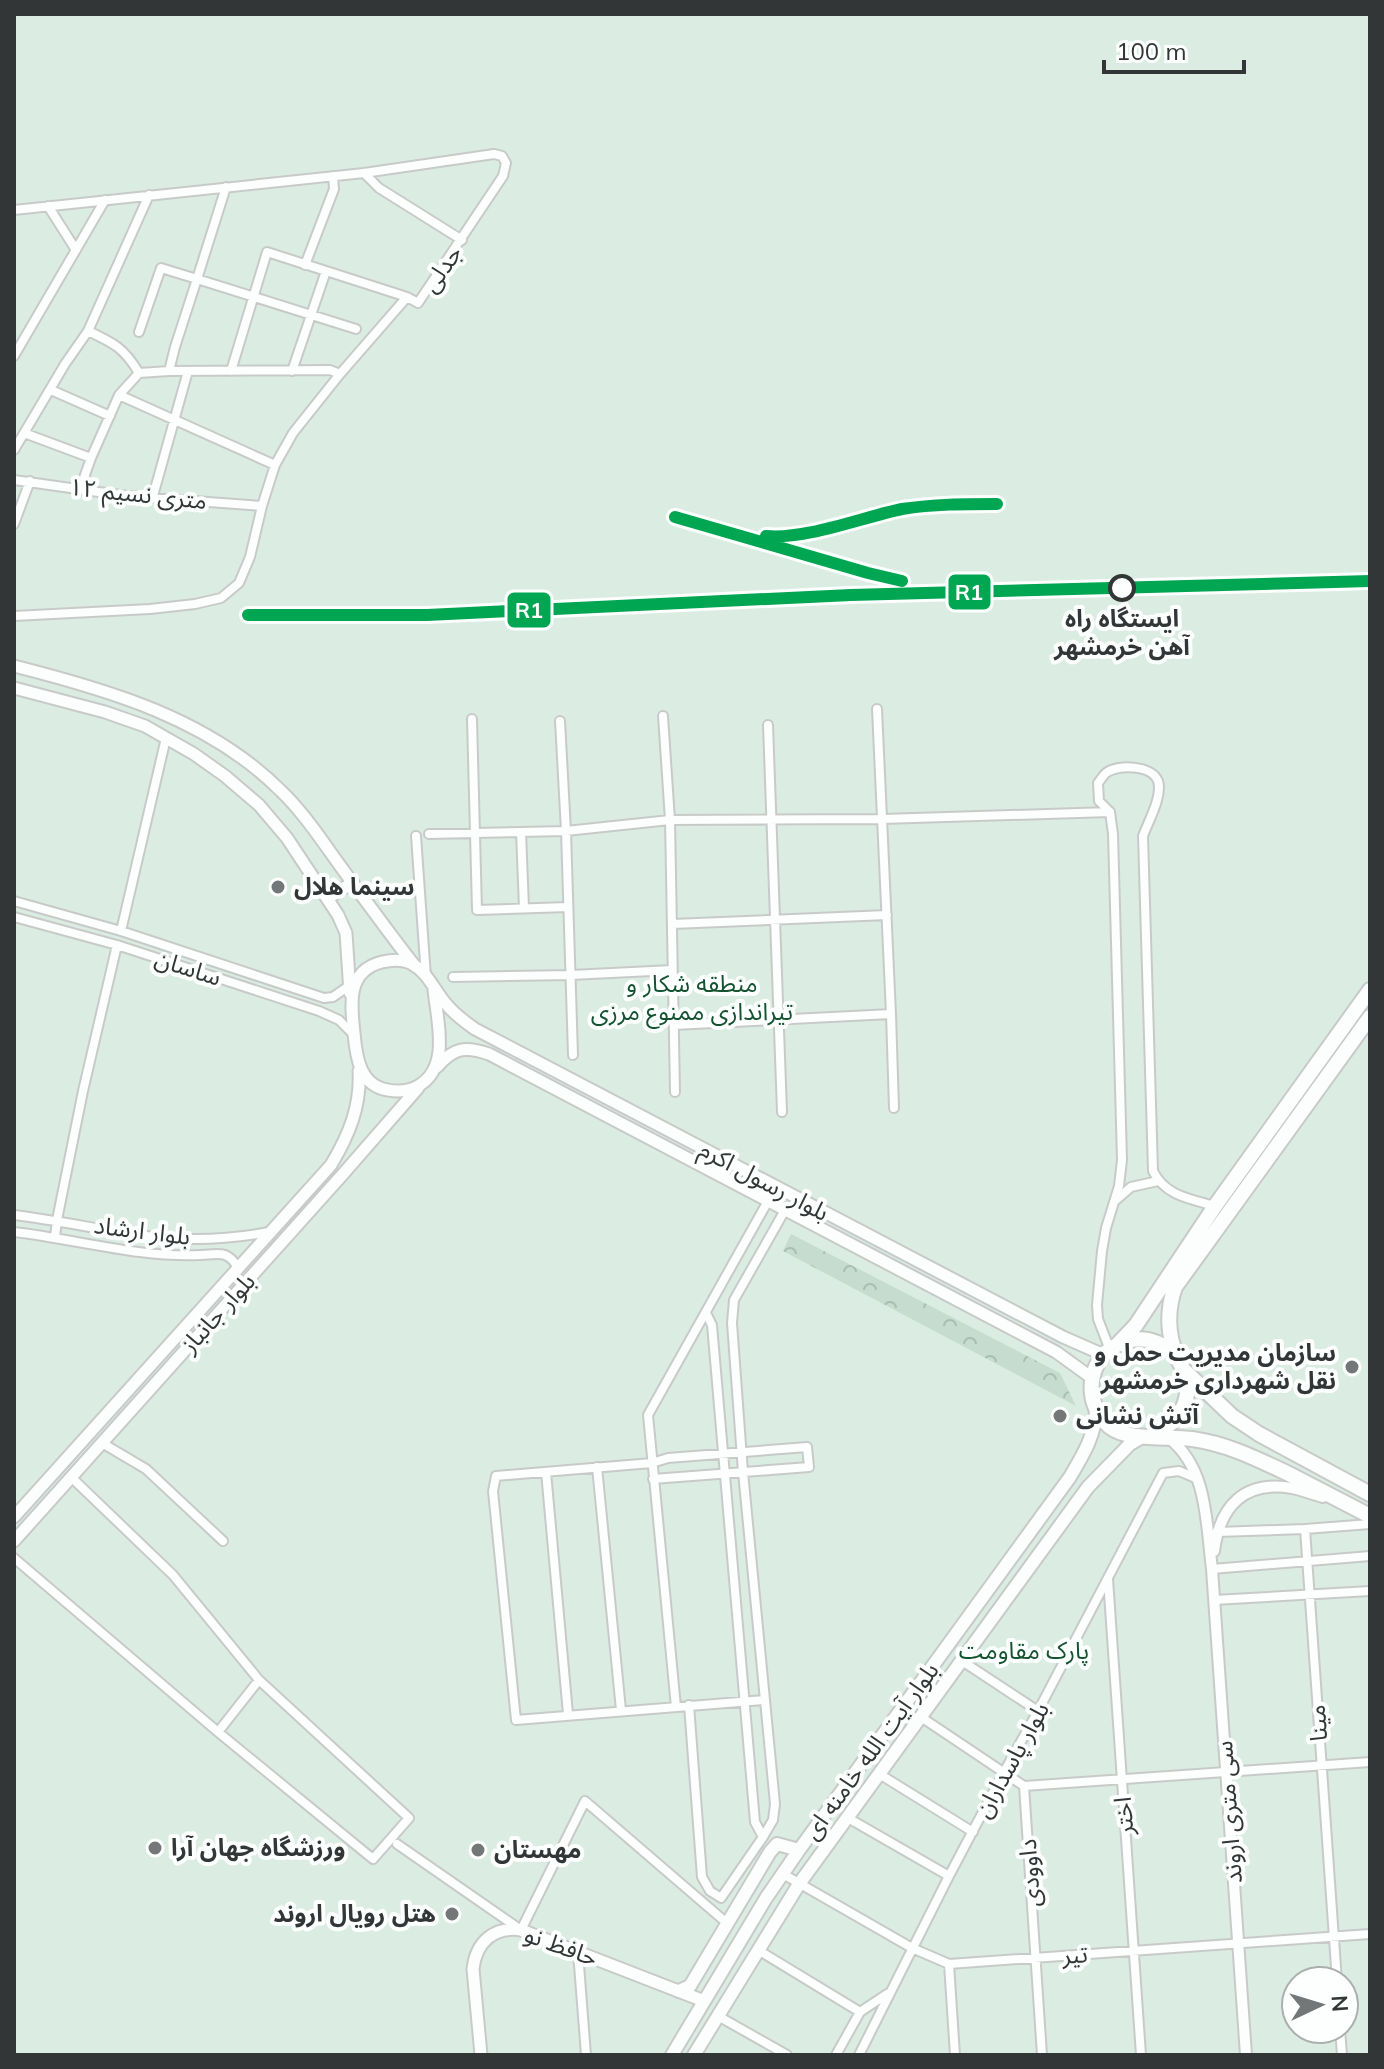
<svg xmlns="http://www.w3.org/2000/svg" width="1384" height="2069" font-family="Mulish,'Noto Sans Arabic',sans-serif">
<defs>
<pattern id="forest-crowns" width="20" height="18" patternUnits="userSpaceOnUse" patternTransform="scale(2)"><rect width="20" height="18" fill="#c5dcce"/><path d="M2 6a3 3 0 1 1 6 0M12 15a3 3 0 1 1 6 0" fill="none" stroke="#aabdb2"/></pattern>
</defs>
<rect width="100%" height="100%" fill="#edf1f1"/>
<path fill="#dbede2" fill-rule="evenodd" d="M14,14H1370V2055H14ZM1296,1981H1344V2029H1296Z"/>
<path fill="url(#forest-crowns)" d="M791,1234L1060,1373L1076,1406L783,1251Z"/>
<g fill="none" stroke-linecap="round" stroke-linejoin="round">
<g stroke="#c8caca" stroke-width="12">
<path id="minor" d="M364,173L379,188L462,240
M226,187L197,279L356,329
M48,206L76,250
M14,210L364,173L494,154L502,156L506,163L503,176L418,303L407,297L340,374L293,433L275,465L262,506L250,557L239,583L221,598L195,604L150,609L14,616
M305,265L334,189L333,176
M139,332L161,268L197,279L175,347L169,371L139,373
M14,356L105,200
M169,371L330,370L340,374
M231,371L267,252L407,297
M292,371L326,271
M51,390L110,416
M119,395L275,465
M24,433L91,458
M14,450L65,364L88,331L149,195
M14,480L127,496L262,506
M80,489L91,458L119,395L139,373C124,348 114,343 88,331
M153,496L188,371
M14,524L30,481
M877,709L891,1014L894,1108
M663,716L670,820L675,1092
M472,719L477,910L568,907
M560,721L566,831L573,1055
M768,725L782,1112
M521,832L524,908
M429,834L566,831L670,820L882,819L1110,812
M416,836L426,977
M14,901L121,931L324,998L333,997L350,985
M14,917L117,945L319,1011L339,1020L354,1035
M672,924L887,915
M121,931L166,738
M453,977L571,975L672,970
M674,1025L891,1014
M1116,1200L1131,1187L1158,1181
M14,1215C56,1220 96,1229 138,1235C181,1241 227,1240 269,1232
M14,1232C76,1239 138,1258 201,1255C219,1254 228,1250 238,1268
M55,1237L57,1220L83,1091L117,945
M706,1313L712,1325L755,1822L763,1837L773,1820L775,1804L743,1472L732,1323L734,1300L785,1210
M1110,1350L1098,1319L1097,1305L1102,1251L1106,1228L1119,1186L1122,1160L1113,834L1110,812L1099,801L1098,783C1099,782 1105,773 1106,773C1117,764 1152,765 1158,781C1163,796 1148,822 1143,836L1153,1171C1165,1196 1191,1199 1215,1206
M102,1443L146,1469L223,1541
M597,1467L621,1710
M546,1472L568,1714
M71,1477L173,1575L259,1680
M653,1479L809,1467L807,1447L668,1458L652,1463L496,1476L493,1491L516,1720L765,1700
M1217,1532L1305,1529
M14,1558L218,1732L373,1859L409,1818L259,1680L218,1732
M1212,1569L1370,1556
M1108,1579L1141,2055
M1214,1600L1370,1591
M962,1661L1038,1711
M689,1705L702,1877L710,1891L721,1898L763,1837
M676,1707L648,1415L768,1201
M921,1717L1024,1786
M881,1775L973,1832
M1024,1786L1370,1762
M1024,1786L1042,2055
M848,1818L949,1876
M397,1844L521,1930L585,1801L728,1924
M783,1874L912,1948L949,1964L1370,1934
M758,1950L860,2012
M578,1952L586,2055
M949,1964L955,2055
M1337,1981L1305,1529L1370,1524
M718,2016L787,2055
M1340,2029L1342,2055
M836,2055L860,2012L887,1994
M859,2055L949,1876L1004,1772L1038,1711L1163,1473L1179,1471L1198,1479"/>
</g>
<g stroke="#c8caca" stroke-width="14">
<path id="tertiary" d="M1169,1438C1208,1469 1206,1523 1212,1569L1246,2055
M1214,1551C1220,1506 1244,1480 1292,1488C1302,1490 1312,1494 1323,1497"/>
</g>
<g stroke="#c8caca" stroke-width="15">
<path id="secondary" d="M14,666C109,690 209,719 281,791C304,813 322,841 341,867C365,900 389,933 414,965
M14,688L105,712L145,726L194,754L225,776L259,805L287,838L338,915L346,933L350,993
M328,898L352,883
M434,990C437,1020 451,1068 418,1086C409,1091 398,1092 388,1090C360,1086 356,1057 354,1033C351,1005 346,971 382,962C391,960 403,959 412,964C428,972 435,992 447,1005C455,1015 465,1022 475,1029L1063,1337L1104,1355
M437,1067C454,1047 466,1046 489,1054L1056,1352L1092,1378
M14,1517L331,1165C349,1135 361,1106 359,1071
M14,1541L343,1174L418,1088
M481,2055L473,1969C476,1942 494,1926 521,1930L704,2001"/>
</g>
<g stroke="#c8caca" stroke-width="16">
<path id="primary" d="M679,1991L690,1986L770,1852L777,1844L799,1850
M672,2055L766,1898L799,1850L1070,1477C1083,1455 1095,1436 1096,1410
M694,2055L799,1884L1088,1487L1130,1444L1142,1437"/>
</g>
<g stroke="#c8caca" stroke-width="18">
<path id="trunk" d="M1118,1344L1136,1325L1215,1206L1370,990
M1177,1356C1167,1335 1167,1309 1175,1287L1370,1017
M1185,1371L1232,1416L1259,1434L1370,1494
M1150,1436C1223,1407 1176,1316 1117,1345C1086,1360 1083,1405 1110,1427C1128,1441 1168,1436 1192,1439C1228,1444 1257,1459 1289,1474C1316,1488 1343,1502 1370,1516"/>
</g>
<use href="#minor" stroke="#fcfdfd" stroke-width="8"/>
<use href="#tertiary" stroke="#fcfdfd" stroke-width="10"/>
<use href="#secondary" stroke="#fcfdfd" stroke-width="11"/>
<use href="#primary" stroke="#fcfdfd" stroke-width="12"/>
<use href="#trunk" stroke="#fcfdfd" stroke-width="14"/>
<g stroke="#fdffff" stroke-width="18">
<path id="rail-1" d="M675,517L868,573L902,581
M766,536C805,540 863,517 902,509C934,504 965,504 997,504
M248,615H427L851,595L1370,581"/>
</g>
<use href="#rail-1" stroke="#00a651" stroke-width="12"/>
</g>
<circle fill="#fdffff" stroke="#333636" stroke-width="4" cx="1122" cy="588" r="12"/>
<g fill="#747777" stroke="#fdffff" stroke-width="3">
<circle cx="278" cy="887" r="8"/>
<circle cx="1352" cy="1367" r="8"/>
<circle cx="1060" cy="1416" r="8"/>
<circle cx="155" cy="1848" r="8"/>
<circle cx="478" cy="1850" r="8"/>
<circle cx="452" cy="1914" r="8"/>
</g>
<g text-anchor="middle" stroke-width="8" stroke-linejoin="round" paint-order="stroke">
<g font-size="24" fill="#333636" stroke="#fdffff">
<text transform="translate(442 269) rotate(-55)" y="8">جدلی</text>
<text transform="translate(138 494) rotate(6)" y="8">۱۲ متری نسیم</text>
<text transform="translate(188 968) rotate(18)" y="8">ساسان</text>
<text transform="translate(764 1181) rotate(28)" y="8">بلوار رسول اکرم</text>
<text transform="translate(142 1231) rotate(7)" y="8">بلوار ارشاد</text>
<text transform="translate(218 1313) rotate(-48)" y="8">بلوار جانباز</text>
<text transform="translate(1318 1723) rotate(-94)" y="8">مینا</text>
<text transform="translate(871 1751) rotate(-54)" y="8">بلوار آیت الله خامنه ای</text>
<text transform="translate(1012 1760) rotate(-61)" y="8">بلوار پاسداران</text>
<text transform="translate(1229 1812) rotate(-94)" y="8">سی متری اروند</text>
<text transform="translate(1124 1816) rotate(-94)" y="8">اختر</text>
<text transform="translate(1030 1873) rotate(-94)" y="8">داوودی</text>
<text transform="translate(561 1946) rotate(20)" y="8">حافظ نو</text>
<text transform="translate(1075 1955) rotate(-4)" y="8">تیر</text>
</g>
<g font-size="24" font-weight="bold" fill="#333636" stroke="#fdffff">
<text x="1122" y="627">ایستگاه راه<tspan x="1122" dy="28">آهن خرمشهر</tspan></text>
</g>
<g font-size="24" font-weight="bold" fill="#333636" stroke="#fdffff" text-anchor="start">
<text x="294" y="895">سینما هلال</text>
<text x="1336" y="1361" text-anchor="end">سازمان مدیریت حمل و<tspan x="1336" dy="28">نقل شهرداری خرمشهر</tspan></text>
<text x="1076" y="1424">آتش نشانی</text>
<text x="171" y="1856">ورزشگاه جهان آرا</text>
<text x="494" y="1858">مهستان</text>
<text x="436" y="1922" text-anchor="end">هتل رویال اروند</text>
</g>
<g font-size="24" fill="#145230" stroke="#fdffff">
<text x="692" y="992">منطقه شکار و<tspan x="692" dy="28">تیراندازی ممنوع مرزی</tspan></text>
<text x="1024" y="1659">پارک مقاومت</text>
</g>
</g>
<g stroke="#fdffff" stroke-width="3">
<rect x="947" y="573" width="45" height="38" rx="8" fill="#00a651"/>
<rect x="506" y="591" width="46" height="38" rx="8" fill="#00a651"/>
</g>
<g font-size="22" text-anchor="middle" font-weight="bold" fill="#fff">
<text x="969" y="600">R1</text>
<text x="529" y="618">R1</text>
</g>
<rect width="1384" height="2069" fill="none" stroke="#333636" stroke-width="32"/>
<g transform="translate(1320 2005) rotate(86)"><circle r="38" fill="#fdffff" stroke="#acafaf" stroke-width="2"/>
<path d="M0-6L14 30L0 20L-14 30Z" fill="#747777"/>
<text y="-12" font-size="22" font-weight="bold" text-anchor="middle" fill="#333636">N</text>
</g>
<path d="M1104 60v12h140v-12" fill="none" stroke="#333636" stroke-width="4"/>
<text x="1116" y="60" font-size="24" fill="#333636" stroke="#fdffff" stroke-width="6" paint-order="stroke">100 m</text>
</svg>
